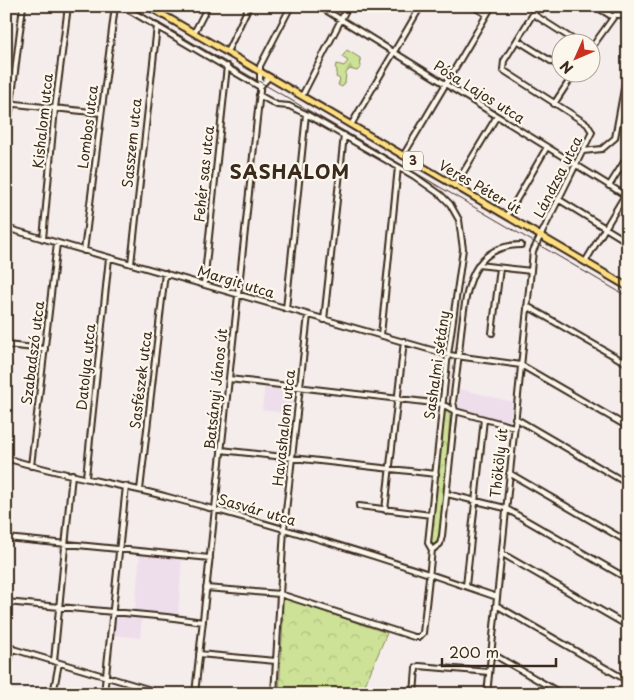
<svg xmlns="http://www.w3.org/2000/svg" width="634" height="700" font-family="'Playpen Sans',sans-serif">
<defs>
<pattern id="forest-firs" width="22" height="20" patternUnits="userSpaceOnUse" patternTransform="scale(1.25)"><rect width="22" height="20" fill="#cde296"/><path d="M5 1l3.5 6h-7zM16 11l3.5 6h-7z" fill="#b1c281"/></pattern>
<pattern id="park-crowns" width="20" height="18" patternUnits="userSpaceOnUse" patternTransform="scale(1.25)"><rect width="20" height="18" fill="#cde296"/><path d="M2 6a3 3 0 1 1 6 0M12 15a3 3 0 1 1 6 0" fill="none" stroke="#b1c281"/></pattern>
</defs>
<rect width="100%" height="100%" fill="#f5ecec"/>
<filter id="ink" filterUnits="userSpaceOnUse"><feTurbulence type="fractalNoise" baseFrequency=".02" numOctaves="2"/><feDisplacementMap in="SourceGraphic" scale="10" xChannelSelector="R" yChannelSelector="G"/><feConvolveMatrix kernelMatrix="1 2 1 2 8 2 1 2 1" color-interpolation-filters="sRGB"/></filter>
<g filter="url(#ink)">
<path fill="#eedeec" d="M265,385L295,389L292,414L262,410Z
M460,389L513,402L509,423L457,411Z
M140,553L182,557L178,614L135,610Z
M114,614L142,617L140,638L112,635Z"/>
<path fill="url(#forest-firs)" stroke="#84865a" d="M347,50L360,58L361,67L357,71L350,69L346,73L345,83L342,87L338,85L340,79L336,77L337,70L335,67L337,64L344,66L348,61L342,57Z"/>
<path fill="url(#park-crowns)" stroke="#84865a" d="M443,410L450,414C449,433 443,537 435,545L429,542Z
M281,597L387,633L361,694H279L283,619L280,618Z"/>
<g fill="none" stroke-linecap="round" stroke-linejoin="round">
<path stroke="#6b9496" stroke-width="1" d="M335,614L394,633
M400,635L415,640"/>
<g stroke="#3b2a1e" stroke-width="8">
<path id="minor" d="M122,6L260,87
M319,6L628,197
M473,6L486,14
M595,6L613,17
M533,14L577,42
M194,33L208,6
M517,40L562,68
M592,47L615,15H621L628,19
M227,52L249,6
M260,87L269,77
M302,96L348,6
M6,103L101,113
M554,104L575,72
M351,125L421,6
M6,145L23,6
M583,151L602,149L615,138L628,67
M403,156L492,6
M455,186L497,116
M609,186L624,162
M558,199L628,242
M507,216L547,147
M6,228L449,355L521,365L628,427
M43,239L55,108L68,6
M84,251L115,6
M585,262L625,195
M131,264L157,26
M478,265L531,271
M204,284L227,66
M527,306L628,364
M286,309L306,114
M324,320L344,135
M492,333L500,268
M381,335L398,167
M6,345L45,349
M229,379L442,404L455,411L514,427
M515,418L628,484
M221,450L436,474
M6,458C59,475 114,483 168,497C279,526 388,559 497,597
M31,466L57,243
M509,473L628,542
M86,477L109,258
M140,490L165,273
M447,494L505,508L628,579
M359,506L431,515
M385,510L404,341
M6,538L210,558
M432,550L440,544L442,536L455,411L453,402C456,379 459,356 461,333C466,293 469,245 521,245
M501,553L628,626
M466,586L484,419
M206,588L280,594L414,637H419L423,633L432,550L428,543L447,362L463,249L459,220L450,204L441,195L414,176L306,114L289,106L277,105L259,95
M6,602L167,617L203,622
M496,605L628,681
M6,647L151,690L154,694
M491,653L562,694
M199,654L276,661
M54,661L72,474
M6,677L12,648
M53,694L59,663
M104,694L126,486
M195,694L260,91V66L291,6
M274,694L284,529L308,315
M414,694L416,668L419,666L489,672
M487,694L533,251L592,132L587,124L503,70L504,61L538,6"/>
</g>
<g stroke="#3b2a1e" stroke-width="9">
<path id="major" d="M148,6L628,287"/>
</g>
<use href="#minor" stroke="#fbf7ec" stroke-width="4"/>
<use href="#major" stroke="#fedf80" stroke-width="5"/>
<path stroke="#3b2a1e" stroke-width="1" d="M130,6L628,297"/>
</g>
</g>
<g text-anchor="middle" stroke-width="4.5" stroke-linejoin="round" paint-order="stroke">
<rect fill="#fbf7ec" stroke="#75685c" stroke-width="1" x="403" y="151.5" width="20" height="19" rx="4"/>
<g font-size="12" font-weight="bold" fill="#3b2a1e">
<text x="413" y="165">3</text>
</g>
<g font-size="14" fill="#3b2a1e" stroke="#fbf7ec">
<text transform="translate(479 92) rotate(32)" y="5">Pósa Lajos utca</text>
<text transform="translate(43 121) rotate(-84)" y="5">Kishalom utca</text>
<text transform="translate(88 127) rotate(-83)" y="5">Lombos utca</text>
<text transform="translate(132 143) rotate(-84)" y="5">Sasszem utca</text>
<text transform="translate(204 174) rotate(-84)" y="5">Fehér sas utca</text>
<text transform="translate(558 177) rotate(-63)" y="5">Lándzsa utca</text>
<text transform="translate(480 187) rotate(30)" y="5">Veres Péter út</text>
<text transform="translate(236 282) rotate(17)" y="5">Margit utca</text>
<text transform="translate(33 353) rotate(-83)" y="5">Szabadszó utca</text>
<text transform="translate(437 365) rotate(-82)" y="5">Sashalmi sétány</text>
<text transform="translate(86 367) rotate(-84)" y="5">Datolya utca</text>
<text transform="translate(141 380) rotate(-83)" y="5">Sasfészek utca</text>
<text transform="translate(216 389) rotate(-84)" y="5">Batsányi János út</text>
<text transform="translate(284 428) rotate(-84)" y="5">Havashalom utca</text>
<text transform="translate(499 463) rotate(-84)" y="5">Thököly út</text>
<text transform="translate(257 510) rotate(16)" y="5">Sasvár utca</text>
</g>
<g font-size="19" font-weight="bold" letter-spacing="1" fill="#3b2a1e" stroke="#fbf7ec">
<text x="290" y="179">SASHALOM</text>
</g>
</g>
<rect width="634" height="700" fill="none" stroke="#fbf7ec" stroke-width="25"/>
<rect x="12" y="12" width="609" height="675" fill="none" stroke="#3b2a1e" stroke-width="2" filter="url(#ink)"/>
<g transform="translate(576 58) rotate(225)"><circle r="24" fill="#fbf7ec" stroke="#aea59a"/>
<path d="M0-4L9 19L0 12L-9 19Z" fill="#c8321e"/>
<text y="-8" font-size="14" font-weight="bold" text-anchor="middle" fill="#3b2a1e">N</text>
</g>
<path d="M442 658v8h114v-8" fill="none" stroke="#3b2a1e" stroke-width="2.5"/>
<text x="449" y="658" font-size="15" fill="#3b2a1e" stroke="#fbf7ec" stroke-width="4" paint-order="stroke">200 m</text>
</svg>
